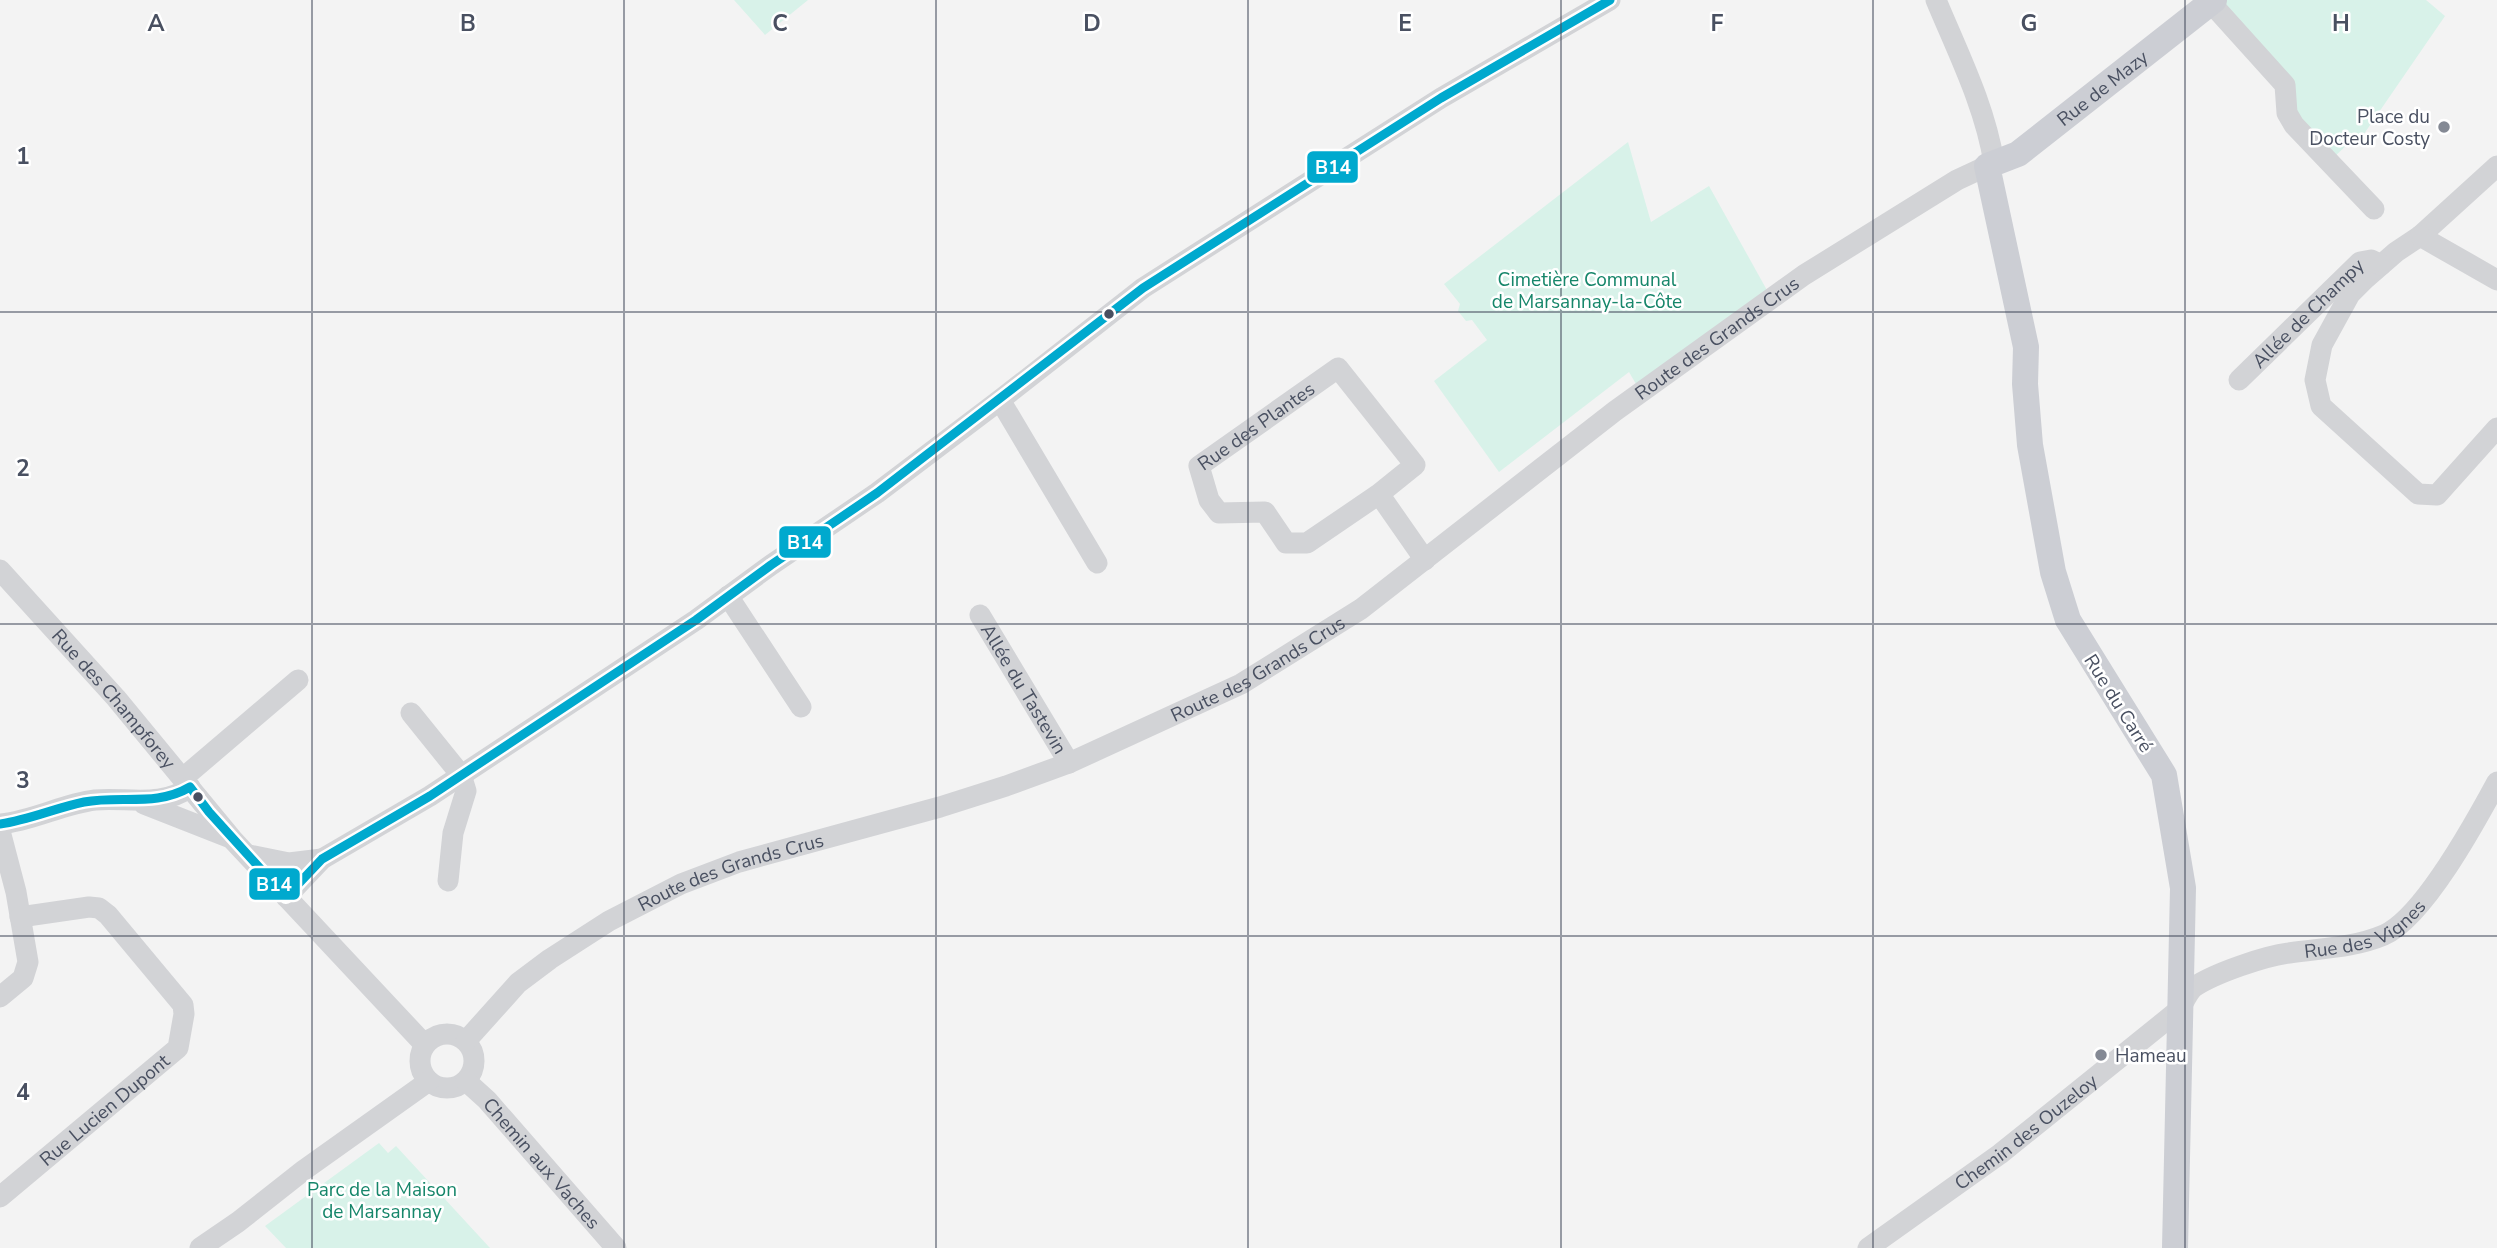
<svg xmlns="http://www.w3.org/2000/svg" width="2497" height="1248" font-family="'Nunito Sans',sans-serif">
<rect width="100%" height="100%" fill="#f3f3f3"/>
<path fill="#d8f2e9" d="M734,0H808L765,35Z
M2227,0H2426L2445,16L2355,147L2350,142L2332,159L2218,8Z
M1628,142L1651,222L1709,186L1768,292L1636,384L1629,372L1499,472L1434,381L1487,340L1472,320L1466,321L1458,311L1460,304L1444,284Z
M379,1143L388,1153L396,1146L490,1248H286L265,1226Z"/>
<g fill="none" stroke-linecap="round" stroke-linejoin="round">
<g stroke="#d2d3d6" stroke-width="21">
<path d="M1936,0C1958,53 1985,106 1994,163"/>
<path d="M2211,3L2285,85L2287,113L2294,125L2374,209"/>
<path d="M2497,166L2420,236L2396,252L2365,279L2350,294L2322,345L2315,380L2321,406L2418,494L2437,495L2497,428"/>
<path d="M2420,236L2497,280"/>
<path id="s1" d="M2239,380L2360,262L2371,260L2381,265"/>
<path d="M1000,400L1097,563"/>
<path id="s2" d="M1379,494L1307,543H1286L1265,512L1219,513L1209,500L1199,466L1338,368L1415,465L1379,494L1425,560"/>
<path id="s3" d="M0,570L116,698L233,840L425,1045"/>
<path d="M728,596L801,707"/>
<path id="s4" d="M980,615L1069,763"/>
<path d="M411,713L461,775L466,791L453,833L448,881"/>
<path d="M183,778L298,680"/>
<path d="M144,804L228,837"/>
<path d="M0,824C33,821 62,804 95,800C127,797 162,808 190,787"/>
<path d="M0,831L16,892L28,962L23,978L0,997"/>
<path d="M249,855L289,863L322,859"/>
<path d="M286,897L322,859L430,796L696,620L771,565L877,493L1000,400L1143,288L1441,98L1610,0"/>
<circle cx="447" cy="1061" r="27"/>
<path id="s5" d="M466,1041L518,983L550,959L609,921L681,884L739,862L940,807L1006,786L1069,763L1241,684L1361,609L1615,411L1804,275L1957,180L1987,166"/>
<path id="s6" d="M466,1081L487,1100L616,1248"/>
<path id="s7" d="M0,1197L178,1048L184,1014L183,1005L108,915L99,908L89,907L20,917"/>
<path d="M200,1248L238,1222L304,1170L429,1081"/>
<path id="s8" d="M1868,1248L2000,1154L2180,1009C2184,1002 2188,992 2194,987C2215,973 2265,956 2289,953C2322,948 2353,948 2384,935C2424,917 2476,821 2497,782"/>
</g>
<path stroke="#ccced4" stroke-width="26" id="s9" d="M2175,1248L2183,888L2164,775L2068,620L2053,572L2030,445L2025,384L2026,347L1987,166L2018,154L2214,0"/>
<g stroke="#fff" stroke-width="14">
<path id="bus-1" d="M0,824C29,820 55,808 84,802C121,795 156,807 190,787L209,812L286,897L322,859L430,796L696,620L771,565L877,493L1143,288L1441,98L1610,0"/>
</g>
<use href="#bus-1" stroke="#00a9ce" stroke-width="9"/>
</g>
<path fill="none" stroke="#495061" stroke-width="2" stroke-opacity="0.55" d="M312,0V1248M624,0V1248M936,0V1248M1248,0V1248M1561,0V1248M1873,0V1248M2185,0V1248M0,312H2497M0,624H2497M0,936H2497"/>
<g fill="#848994" stroke="#fff" stroke-width="2.5">
<circle cx="2444" cy="127" r="7"/>
<circle cx="2101" cy="1055" r="7"/>
</g>
<g fill="#495061" stroke="#fff" stroke-width="2.5">
<circle cx="1109" cy="314" r="6"/>
<circle cx="198" cy="797" r="6"/>
</g>
<g text-anchor="middle" stroke-width="5" stroke-linejoin="round" paint-order="stroke">
<g font-size="19" fill="#495061" stroke="#fff">
<text dy="7" stroke="none"><textPath href="#s9" startOffset="1260">Rue de Mazy</textPath></text>
<text dy="7" stroke="none"><textPath href="#s1" startOffset="96">Allée de Champy</textPath></text>
<text dy="7" stroke="none"><textPath href="#s5" startOffset="1454">Route des Grands Crus</textPath></text>
<text dy="7" stroke="none"><textPath href="#s2" startOffset="313">Rue des Plantes</textPath></text>
<text dy="7" stroke="none"><textPath href="#s5" startOffset="887">Route des Grands Crus</textPath></text>
<text dy="7" stroke="none"><textPath href="#s4" startOffset="86">Allée du Tastevin</textPath></text>
<text dy="7" stroke="none"><textPath href="#s3" startOffset="172">Rue des Champforey</textPath></text>
<text transform="translate(2119 703) rotate(58)" y="7">Rue du Carré</text>
<text dy="7" stroke="none"><textPath href="#s5" startOffset="320">Route des Grands Crus</textPath></text>
<text dy="7" stroke="none"><textPath href="#s8" startOffset="602">Rue des Vignes</textPath></text>
<text dy="7" stroke="none"><textPath href="#s7" startOffset="136">Rue Lucien Dupont</textPath></text>
<text dy="7" stroke="none"><textPath href="#s8" startOffset="196">Chemin des Ouzeloy</textPath></text>
<text dy="7" stroke="none"><textPath href="#s6" startOffset="112">Chemin aux Vaches</textPath></text>
</g>
<g font-size="19" fill="#495061" stroke="#fff" text-anchor="end">
<text x="2430" y="123">Place du<tspan x="2430" dy="22">Docteur Costy</tspan></text>
<text x="2115" y="1062" text-anchor="start">Hameau</text>
</g>
<g font-size="19" fill="#16866a" stroke="#fff">
<text x="1587" y="286">Cimetière Communal<tspan x="1587" dy="22">de Marsannay-la-Côte</tspan></text>
<text x="382" y="1196">Parc de la Maison<tspan x="382" dy="22">de Marsannay</tspan></text>
</g>
</g>
<g font-size="23" text-anchor="middle" font-weight="bold" fill="#495061" stroke="#fff" stroke-width="5" stroke-linejoin="round" paint-order="stroke">
<text x="156" y="31">A</text>
<text x="468" y="31">B</text>
<text x="780" y="31">C</text>
<text x="1092" y="31">D</text>
<text x="1405" y="31">E</text>
<text x="1717" y="31">F</text>
<text x="2029" y="31">G</text>
<text x="2341" y="31">H</text>
<text x="23" y="164">1</text>
<text x="23" y="476">2</text>
<text x="23" y="788">3</text>
<text x="23" y="1100">4</text>
</g>
<g stroke="#fff" stroke-width="2.5">
<rect x="1306" y="150" width="53" height="34" rx="7" fill="#00a9ce"/>
<rect x="778" y="525" width="54" height="34" rx="7" fill="#00a9ce"/>
<rect x="248" y="867" width="53" height="34" rx="7" fill="#00a9ce"/>
</g>
<g font-size="19" text-anchor="middle" font-weight="bold" fill="#fff">
<text x="1333" y="174">B14</text>
<text x="805" y="549">B14</text>
<text x="274" y="891">B14</text>
</g>
</svg>
